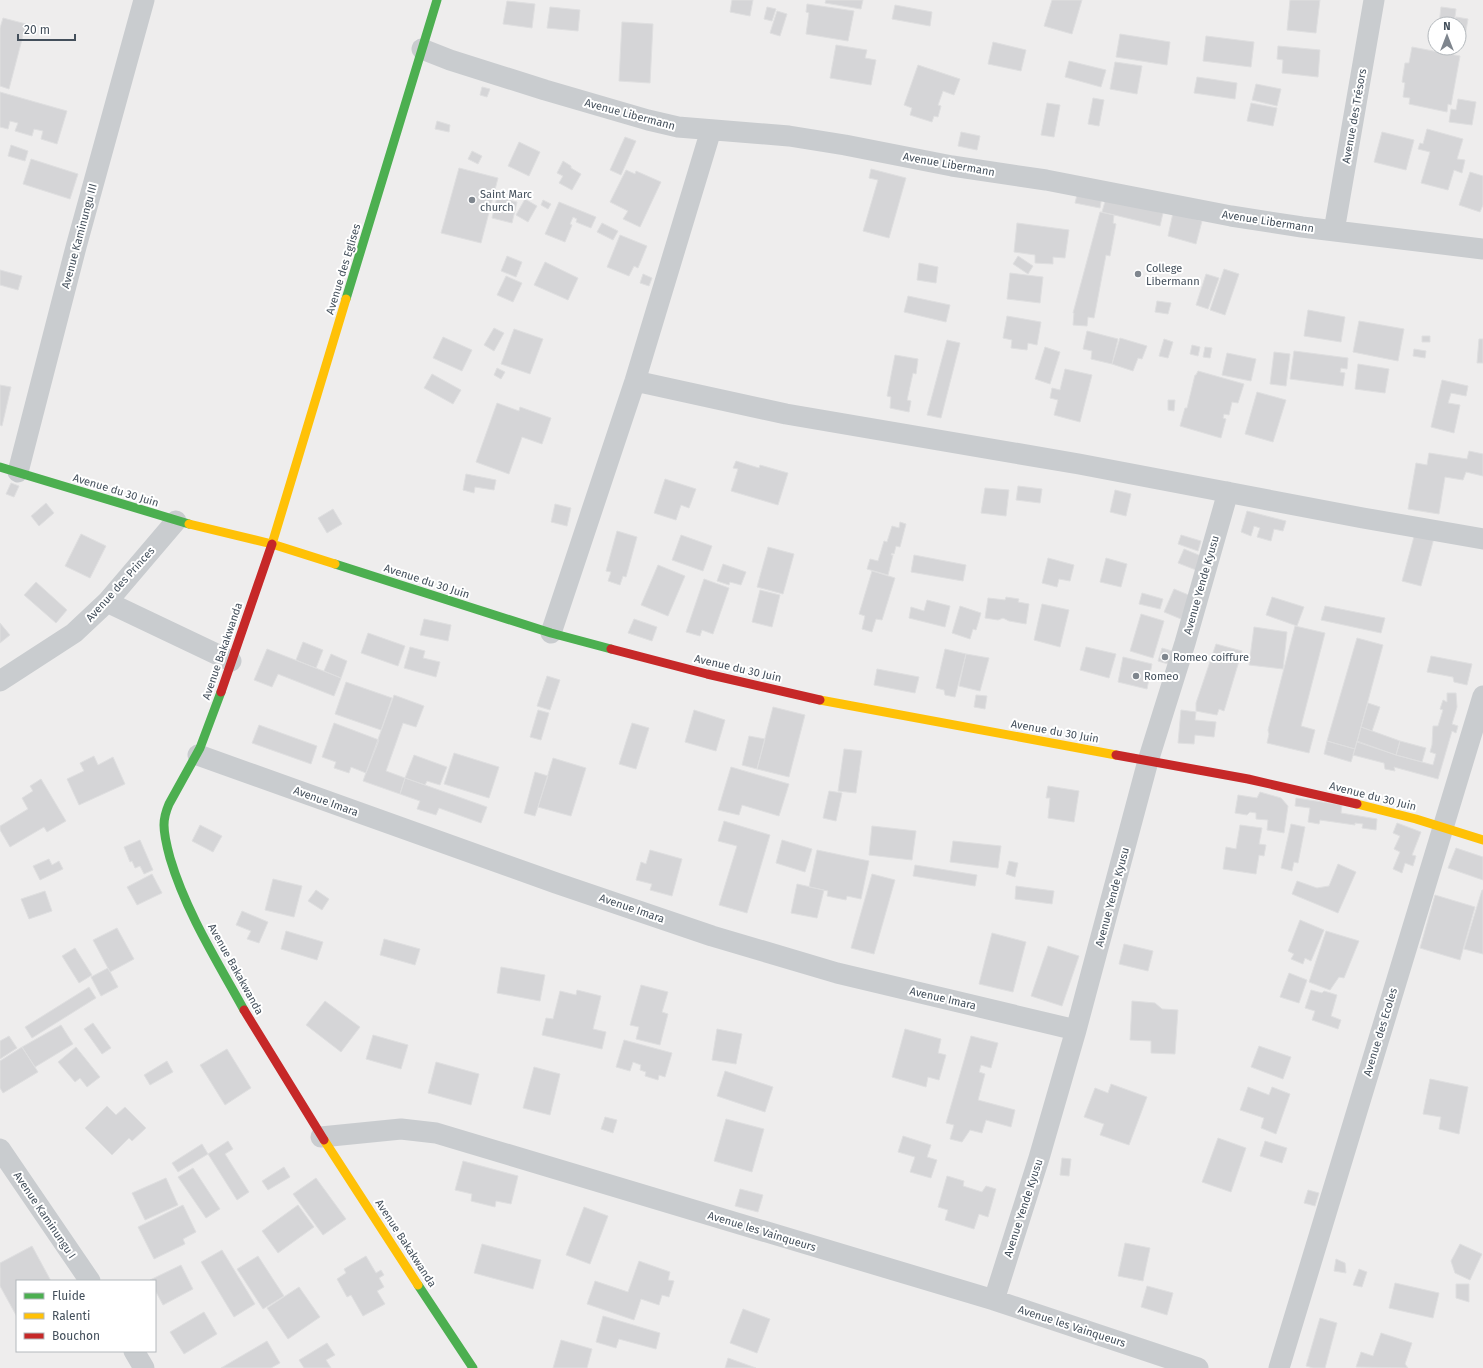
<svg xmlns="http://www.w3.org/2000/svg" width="1483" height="1368" font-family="'Fira Sans',sans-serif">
<rect width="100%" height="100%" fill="#eeeded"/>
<path fill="#d5d5d7" stroke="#dfdfe0" d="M732,0H753L750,16L730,12Z
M826,0H863L861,9L825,3Z
M1052,0H1082L1072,34L1044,26Z
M1290,0H1320L1316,33L1287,30Z
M507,1L535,4L532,28L503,24Z
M807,4L854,11L848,41L806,34L809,13L806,12Z
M895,5L932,12L930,26L892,19Z
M550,7L580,10L578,31L547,28Z
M767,7L776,9L772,21L764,19Z
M1441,7L1456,9L1454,24H1439Z
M777,11L787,14L780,36L770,33Z
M1456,17L1468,19L1465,36L1459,35V24H1455Z
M3,18L26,24L9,89L0,86V28Z
M622,22L653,24L650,83L619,81Z
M1120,34L1170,42L1167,65L1116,57Z
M1206,36L1254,42L1251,67L1203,61Z
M993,42L1026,50L1021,71L988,64Z
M836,45L867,50L865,58L876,60L871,85L830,78Z
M1278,46L1320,50L1318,77L1282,73L1283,60L1277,59Z
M1412,47L1460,56L1451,105L1448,104L1447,112L1409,104L1410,98L1403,97L1405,83L1402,82L1405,63H1409Z
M1069,61L1106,70L1101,87L1065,77Z
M1115,62L1142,66L1137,94L1110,89Z
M918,65L960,79L954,95L943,91L938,105L941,106L938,117L934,116L932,122L910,115L912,108L904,105Z
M1197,77L1237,83L1235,99L1194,93Z
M1256,84L1281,89L1277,106L1252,100Z
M482,87L490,89L487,97L480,95Z
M0,92L67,111L57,144L41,139L43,131L34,129L32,136L15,131L18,123L10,121L8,129L0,127Z
M1093,98L1104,100L1099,126L1088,124Z
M1458,99L1476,102L1472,125L1449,122L1451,109L1456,110Z
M1047,103L1060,105L1054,137L1041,135Z
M1251,103L1277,108L1273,126L1247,121Z
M437,121L450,125L449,132L435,129Z
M1427,129L1463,139L1457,159L1465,160L1462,173L1454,170L1448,190L1421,183L1430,152L1418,149L1420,143L1423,144Z
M961,132L980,136L977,150L958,146Z
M1382,132L1414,140L1406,170L1374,162Z
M625,137L636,141L621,175L610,170Z
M519,142L540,152L529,176L508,166Z
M11,145L28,151L25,161L8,156Z
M472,151L482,156L478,164L468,159Z
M31,159L78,174L70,199L23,184Z
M563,161L571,166V168L581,174L572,190L559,183L563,176L557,173Z
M459,168L498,178L481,243L441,233Z
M871,169L906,178L889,238L863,231L878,180L869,178Z
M626,170L635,174L636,171L661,182L640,227L623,219L628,211L610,202Z
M1470,172L1483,176V205L1480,212L1459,205Z
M1078,191L1102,196L1100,208L1075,203Z
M497,197L517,202L512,223L492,218Z
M1106,198L1163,213L1160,226L1102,212Z
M525,199L537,206L528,222L516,215Z
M543,200L551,204L548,209L541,205Z
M559,202L596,217L591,228L576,222L577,219L573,217L570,224L572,225L565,242L545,234Z
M1100,212L1114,215L1113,223L1116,224L1110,256L1106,255L1094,318L1088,317L1087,326L1073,325L1074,313H1073Z
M1173,213L1202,221L1196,244L1168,236Z
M602,223L618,231L613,240L597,232Z
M1017,223L1069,230L1065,258L1053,257V264L1035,263V255L1014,252Z
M620,235L647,246L638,268L634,266L629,276L607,267Z
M507,256L522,262L516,277L501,271Z
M1018,256L1033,266L1028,274L1013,264Z
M545,262L578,278L568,300L534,285Z
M919,263L938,267L936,283L917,280Z
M1224,269L1239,274L1225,315L1210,310Z
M0,270L22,276L18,290L0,285Z
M1010,273L1043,277L1040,303L1007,299Z
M643,274L652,278L649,286L640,283Z
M1206,274L1219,278L1208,309L1196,305Z
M506,276L522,283L513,302L497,295Z
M908,296L950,305L946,322L904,312Z
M1157,301L1171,303L1168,314L1155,312Z
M1308,310L1345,317L1341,342L1304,336Z
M1007,316L1041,322L1037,345L1028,343L1027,350L1011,348L1012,340L1003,338Z
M1359,321L1404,329L1398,361L1353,352Z
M494,328L504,333L494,351L484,345Z
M514,329L543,339L530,374L501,364Z
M1087,331L1118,339L1112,364L1091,359L1092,351L1083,349Z
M1422,336H1430V342H1422Z
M443,337L472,350L462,371L433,358Z
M1120,338L1147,346L1142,359L1138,358L1133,371L1112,364Z
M1164,339L1173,342L1168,358L1159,356Z
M1479,339H1483V363H1477Z
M947,340L960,343L941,418L927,415Z
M1192,345L1200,347L1198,356L1190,354Z
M1045,347L1060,352L1050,384L1035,379Z
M1205,347L1212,348L1210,358L1203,357Z
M1414,349L1426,351L1425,358L1413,356Z
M1294,351L1348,358L1347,369L1341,368L1340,372L1345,373L1343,386L1290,379Z
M1274,352L1290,354L1286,386L1270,384Z
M1227,353L1256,359L1251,381L1222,375Z
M895,355L918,359L916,374L913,373L907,400L911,401L909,412L890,408L891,397L887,396Z
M1358,364L1389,369L1385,393L1355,389Z
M497,368L505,372L501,379L494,375Z
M1065,369L1092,375L1080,422L1054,415L1058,400L1050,398L1052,388L1060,390Z
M1198,371L1244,384L1238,403L1232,402L1229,415L1224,414L1223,418L1226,419L1221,438L1180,426L1185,408H1187L1195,375H1196Z
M432,374L461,390L453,404L424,388Z
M1442,380L1468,386L1466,396L1451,393L1448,403L1460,405L1454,433L1431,427Z
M0,385L11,387L2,426L0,425Z
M1257,392L1286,400L1273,442L1245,434Z
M1168,400H1175L1174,411L1168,410Z
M497,403L519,411L520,407L551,418L542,444L522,437L509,474L476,462Z
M1469,451L1483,454V476L1466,472L1463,480L1445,477L1439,514L1408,509L1416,463L1427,465L1429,453L1467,459Z
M736,461L759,468L760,465L788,473L778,505L731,491L738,469L733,468Z
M466,474L496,480L494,490L475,487L474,493L463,490Z
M665,479L696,489L689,508L681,505L676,520L654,513Z
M11,483L19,486L14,497L6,494Z
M1018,486L1042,489L1040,503L1016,500Z
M985,488L1009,490L1006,516L981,513Z
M1115,490L1131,494L1126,516L1110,512Z
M46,503L54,513L39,526L31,516Z
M555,504L571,508L567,526L551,522Z
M333,509L342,524L327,533L318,518Z
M1247,511L1286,521L1283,531L1274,529L1271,541L1257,537L1260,528L1254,526L1251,536L1241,532Z
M900,522L906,524L900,547L896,546L894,554L892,553L891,555H893L888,575L867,569L870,559L878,561L884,541L887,542L892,526L899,528Z
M617,531L637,537L626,577L623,576L620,585L608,581L611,572L606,571Z
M1415,533L1434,538L1421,586L1402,581Z
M81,534L106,546L90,578L65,566Z
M681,535L712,546L703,571L672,560Z
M1181,535L1201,541L1198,551L1178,544Z
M768,547L794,554L783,594L757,587Z
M1184,549L1201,556L1196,570L1178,563Z
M914,555L966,565L963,581L911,572Z
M1048,558L1074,565L1070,581L1059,579L1057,587L1042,583Z
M1106,558L1127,564L1121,587L1100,582Z
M723,564L746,572L741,585L730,582L729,585L717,581Z
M658,565L685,576L668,616L641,605Z
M872,571L895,578L882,620L876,619L872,632L862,629L865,616L859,614Z
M704,579L729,588L713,634L702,630L700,636L686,632Z
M36,582L67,610L56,623L24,595Z
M1174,589L1191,596L1181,619L1164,612Z
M760,590L780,595L772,627L752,622Z
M1142,593L1163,599L1160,609L1139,604Z
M1006,597L1019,599L1018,602L1029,604L1026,624L1009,621L1003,618L998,620L985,618L988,598L1005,600Z
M1272,597L1304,607L1297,626L1266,615Z
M927,600L950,606L945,627L909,618L911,607L924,611Z
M1042,604L1069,610L1060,647L1034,640Z
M960,606L981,613L976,630L973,629L970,639L952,633Z
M1325,606L1385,618L1381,633L1321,620Z
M1141,614L1164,621L1153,658L1130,651Z
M424,619L451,625L448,641L420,635Z
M634,619L657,627L652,641L628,633Z
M0,623L10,635L0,643Z
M1295,626L1325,633L1301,726L1315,730L1309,753L1267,743L1269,734L1268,730Z
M1254,627L1287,632L1283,669L1249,665Z
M368,633L405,646L398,666L361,653Z
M1357,638L1383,645L1355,749L1327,741Z
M303,642L323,650L316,668L296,660Z
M1216,644L1242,651L1224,711L1219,709L1217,715L1196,711V703Z
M410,647L425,651L423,658L440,662L436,677L404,668Z
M1086,647L1116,654L1109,678L1080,670Z
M1162,648L1172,651L1168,664L1158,661Z
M267,649L341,678L334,696L278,674L272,687L254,680Z
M945,649L966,654L955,697L945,695L944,690L936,688Z
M331,654L347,661L341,678L324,671Z
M966,654L989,658L980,691L959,686Z
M1431,656L1472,664L1467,685L1454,682L1453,677L1427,672Z
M1123,657L1152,664L1147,689L1118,682Z
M877,669L919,677L915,693L874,685Z
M547,676L560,680L550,710L537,706Z
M346,682L392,698L381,730L335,714Z
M1447,693H1456L1457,707L1452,724L1458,726L1456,733L1452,731L1438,779L1394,767L1395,771L1385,769L1384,763L1353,755L1357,741L1396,755L1433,765L1436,754L1430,752L1432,745L1433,726H1438L1443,710L1440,709L1443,700L1447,702Z
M394,695L424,706L416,727L403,723L386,771L405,778L400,794L363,781Z
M976,695L987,696L985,709L974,707Z
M1368,703L1380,707L1372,731L1361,727Z
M773,707L805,715L789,777L757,769Z
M538,710L549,713L541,740L530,737Z
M694,710L725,720L716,751L685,742Z
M1181,710L1196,712L1195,720L1216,722L1214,737L1195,735L1194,744L1178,743Z
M334,723L379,740L366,773L351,767L349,773L334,768L336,762L322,757Z
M632,723L649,728L636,769L619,764Z
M259,725L317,746L311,764L252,743Z
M1361,727L1400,741L1396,755L1357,742Z
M749,736L765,739L757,769L742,765Z
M1327,741L1355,749L1351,762L1324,754Z
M1400,741L1426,748L1422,762L1396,755Z
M844,749L862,751L856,793L838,791Z
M454,753L499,767L489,798L444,784Z
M414,755L447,767L440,785L427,781L425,785L405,778Z
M94,756L98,765L113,757L125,784L79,805L67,779L84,771L80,763Z
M553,758L586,768L571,816L538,807Z
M731,767L789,784L779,816L742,805L739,815L718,810Z
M535,772L548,776L535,816L524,813Z
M405,778L487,807L481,823L439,808L436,815L417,809L420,801L400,794Z
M41,779L66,821L47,832L44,827L10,847L0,830V826L28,809L22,798L33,791L30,786Z
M1048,786L1079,791L1074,822L1048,818L1050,798H1046Z
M829,791L842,793L836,821L823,818Z
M1260,792L1281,798L1288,806L1284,833L1267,830L1268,820L1256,819V813L1250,812L1247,815L1235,813L1238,795L1257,798Z
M1296,798L1342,805L1341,813L1377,819L1376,830L1362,828L1363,824L1355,823V825L1320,820L1319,824L1308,822L1310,808L1295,806Z
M724,821L770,835L747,913L719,905L737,846L718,841Z
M1397,823L1421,832L1412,855L1416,856L1413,866L1405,863L1402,873L1393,869L1400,852L1394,849L1400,836L1393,833Z
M1291,824L1305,827L1298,863L1294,862L1292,871L1281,868Z
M200,825L222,836L213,852L192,841Z
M1240,825L1262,828L1259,844L1266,845L1264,856L1259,855L1256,874L1223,869L1226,847L1236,849Z
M872,826L916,831L912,860L869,855Z
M140,840L153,870L144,874L140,866L135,868L132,861L130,862L124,847Z
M782,840L812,849L805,872L776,863Z
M953,841L1001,846L998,868L950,862Z
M1456,848L1483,857V880L1448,868Z
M650,850L682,859L672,896L650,890L652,884L636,880L641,862L646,864Z
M817,850L869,861L861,899L847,896L846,900L827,896L828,891L809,887Z
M49,859L52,865L59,861L63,869L40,880L33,866Z
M1009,861L1018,863L1015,877L1006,874Z
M1338,864L1356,872L1338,913L1292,894L1297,881L1317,888L1329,886Z
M915,865L977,875L975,886L913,876Z
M152,874L162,893L137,905L127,887Z
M872,874L895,880L874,954L851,948Z
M273,879L302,886L294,917L265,910Z
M797,884L824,890L817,918L791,913Z
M1016,886L1054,891L1052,904L1015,899Z
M316,890L329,899L322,910L308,901Z
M1482,890H1483V954L1464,949Z
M45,891L52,911L29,919L21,899Z
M1435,895L1475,907L1460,960L1420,948Z
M242,911L268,922L259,943L247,939L251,931L236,925Z
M1300,920L1324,930L1311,961L1305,958L1303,964L1291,959L1294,954L1288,951Z
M117,928L134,959L110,972L93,940Z
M286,931L323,942L317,960L281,949Z
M1326,931L1359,941L1344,978L1339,977L1330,990L1309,982Z
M992,933L1026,942L1013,992L979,984Z
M384,939L420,949L415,965L380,955Z
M1124,944L1153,951L1148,971L1119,964Z
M1048,946L1079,956L1062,1006L1031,996Z
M75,948L92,975L79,983L62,956Z
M501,967L545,975L540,1001L497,993Z
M108,968L118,987L101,996L91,977Z
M1289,973L1307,980L1299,1003L1280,997Z
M641,985L668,992L662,1012L668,1014L660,1045L636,1039L639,1027L630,1025Z
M89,987L96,998L32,1038L25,1027Z
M577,990L601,996L593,1029L606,1032L602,1049L542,1035L546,1018L553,1019L560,991L576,995Z
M1311,990L1322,993L1324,991L1337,995L1331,1016L1341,1020L1338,1029L1312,1020L1315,1011L1305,1008Z
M325,1001L360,1027L341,1052L306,1025Z
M1132,1001L1155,1003L1162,1009L1178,1010L1175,1054L1151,1053V1041L1130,1040Z
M93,1023L111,1048L102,1054L84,1029Z
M61,1025L73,1044L35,1067L22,1047Z
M717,1029L742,1034L736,1064L712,1060Z
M905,1029L941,1039L938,1053L946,1055L939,1080L928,1077L926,1087L892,1077Z
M373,1035L408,1045L401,1069L366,1059Z
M9,1036L17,1048L0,1059V1041Z
M971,1036L998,1043L991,1068L981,1065L979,1072L985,1074L978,1100L1015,1110L1011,1127L986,1120L982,1133L970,1130L962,1142L950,1139L954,1125L946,1123Z
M624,1040L672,1053L665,1077L659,1075L658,1080L645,1076L646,1072L640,1070L641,1065L633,1062L630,1071L616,1067Z
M1259,1046L1291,1057L1283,1079L1251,1067Z
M22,1047L38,1072L3,1093L0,1088V1061Z
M76,1047L100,1077L87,1087L80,1078L75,1082L58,1062Z
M227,1049L251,1088L225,1105L200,1065Z
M167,1061L173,1072L150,1085L144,1075Z
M436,1062L479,1074L471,1105L428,1093Z
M534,1067L560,1074L550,1115L523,1108Z
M725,1071L773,1087L765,1112L717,1096Z
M1430,1079L1468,1087L1459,1134L1439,1129L1441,1117L1423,1114Z
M1111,1084L1147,1097L1129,1145L1100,1135L1104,1124L1084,1117L1095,1088L1108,1093Z
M1248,1087L1269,1095L1272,1087L1290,1094L1276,1134L1261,1128L1264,1118L1240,1110Z
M107,1106L116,1115L125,1107L146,1128L132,1141L129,1138L112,1155L85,1128Z
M605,1117L617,1120L613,1133L601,1129Z
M726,1119L764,1129L752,1172L714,1161Z
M903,1136L931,1145L927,1157L937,1160L931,1178L910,1172L915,1157L898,1152Z
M1218,1138L1246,1148L1231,1192L1202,1182Z
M228,1141L233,1149L225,1154L249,1192L237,1200L208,1154Z
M1265,1141L1287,1148L1282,1163L1260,1156Z
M202,1144L208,1154L178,1172L172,1163Z
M1062,1158L1071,1159L1069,1176L1060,1175Z
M463,1161L518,1176L511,1204L496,1201L495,1207L471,1201L472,1194L455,1190Z
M284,1167L290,1177L268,1190L262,1181Z
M193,1168L220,1209L206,1218L178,1177Z
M947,1176L964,1181L963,1186L982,1192L986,1186L996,1189L988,1217L979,1214L974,1229L945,1220L948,1210L938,1207Z
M166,1178L178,1205L145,1220L132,1193Z
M316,1178L346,1219L323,1235L293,1194Z
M740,1189L763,1195L758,1212L735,1206Z
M1308,1190L1319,1193L1315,1206L1304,1203Z
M183,1205L196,1232L183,1239L185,1244L154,1259L138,1227Z
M298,1205L314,1227L278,1253L262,1231Z
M584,1207L608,1216L590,1264L566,1255Z
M1125,1243L1150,1248L1143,1281L1118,1276Z
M482,1244L541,1260L533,1289L474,1273Z
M1460,1244L1482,1254L1470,1280L1455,1273L1451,1261Z
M32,1246L51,1281H17V1317L0,1286V1263Z
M222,1250L255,1304L234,1317L201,1262Z
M258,1256L284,1296L263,1309L237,1269Z
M366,1256L376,1273L381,1270L384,1275L379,1278L384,1287L377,1291L385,1304L363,1316L351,1295L347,1297L337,1279L346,1273L344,1269Z
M1336,1259L1345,1263L1346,1273L1334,1271Z
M639,1261L670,1272L668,1280L674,1281L669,1297L662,1295L659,1305L641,1299L634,1320L587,1304L595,1281L628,1292Z
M181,1265L193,1289L163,1305L155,1290V1281L150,1280Z
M1359,1269L1367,1272L1362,1287L1353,1285Z
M1395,1283L1439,1293L1433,1318L1389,1308Z
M1456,1284H1469V1302L1456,1298Z
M1147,1286L1173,1293L1167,1315L1141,1307Z
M299,1287L320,1317L288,1339L267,1308Z
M743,1309L770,1319L757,1353L730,1343Z
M204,1312L217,1334L184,1354L170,1332Z
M603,1316L660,1333L656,1349L619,1339L616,1348L596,1342Z
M1320,1318L1337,1323L1325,1368H1313L1306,1366Z
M1381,1333L1412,1343L1405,1364L1408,1368L1356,1367L1361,1352L1373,1356Z
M561,1340L592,1349L587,1368H553Z
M267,1341L280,1363L271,1368H221Z
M327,1343L335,1355L326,1360L331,1368H304L299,1360Z
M728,1358L756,1368H725Z"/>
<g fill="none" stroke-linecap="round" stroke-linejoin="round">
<path stroke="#c9cccf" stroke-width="21" d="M422,49L450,60L545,90L648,120L678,127L789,136L845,145L952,166L1046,180L1231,216L1302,227L1483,249
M1334,231L1374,0
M635,381L786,414L1079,464L1363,518L1483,539
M18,472L76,247L144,0
M107,602L231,661
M551,633L635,381L711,130
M0,681L74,633L107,602L176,521
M198,755L556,883L712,936L837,973L1076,1030
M321,1137L401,1129L436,1133L994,1300L1198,1368
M0,1149L90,1281
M994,1300L1039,1158L1076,1030L1148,761L1185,643L1228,492
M134,1351L144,1368
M1279,1368L1483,696"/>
<path stroke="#4caf50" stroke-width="9" d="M346,299L437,0
M0,467L189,524
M335,564L551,633L611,649
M221,692L200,748L169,804C166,811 164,817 164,825C164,836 167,847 170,858C186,912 217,961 244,1010
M418,1285L473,1368"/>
<path stroke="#ffc107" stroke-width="9" d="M189,524L272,544L335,564
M272,544L346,299
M820,700L1116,755
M1357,804L1416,819L1483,840
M324,1140L418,1285"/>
<path stroke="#c62828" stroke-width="9" d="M611,649L707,674L820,700
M221,692L272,544
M1116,755L1248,779L1357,804
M244,1010L324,1140"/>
</g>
<g fill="#7f868e" stroke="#fff" stroke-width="1.5">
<circle cx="472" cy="200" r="4"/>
<circle cx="1138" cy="274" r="4"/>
<circle cx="1165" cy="657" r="4"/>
<circle cx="1136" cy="676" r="4"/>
</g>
<g text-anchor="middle" stroke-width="4" stroke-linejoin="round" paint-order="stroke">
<g font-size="11" fill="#434f5b" stroke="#fff">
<text transform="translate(630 114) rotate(15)" y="4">Avenue Libermann</text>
<text transform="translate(1354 116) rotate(-80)" y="4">Avenue des Trésors</text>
<text transform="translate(949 164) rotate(10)" y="4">Avenue Libermann</text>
<text transform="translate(1268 221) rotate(9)" y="4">Avenue Libermann</text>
<text transform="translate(79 236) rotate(-75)" y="4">Avenue Kaminungu III</text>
<text transform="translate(343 269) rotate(-73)" y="4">Avenue des Eglises</text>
<text transform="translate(116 490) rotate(17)" y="4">Avenue du 30 Juin</text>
<text transform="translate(427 581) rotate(18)" y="4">Avenue du 30 Juin</text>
<text transform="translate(120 584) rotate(-48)" y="4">Avenue des Princes</text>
<text transform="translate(1201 585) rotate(-74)" y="4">Avenue Yende Kyusu</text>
<text transform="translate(222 651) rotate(-71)" y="4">Avenue Bakakwanda</text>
<text transform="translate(738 668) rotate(13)" y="4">Avenue du 30 Juin</text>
<text transform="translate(1055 731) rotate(10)" y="4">Avenue du 30 Juin</text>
<text transform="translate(1373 796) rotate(14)" y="4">Avenue du 30 Juin</text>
<text transform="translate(326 801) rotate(20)" y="4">Avenue Imara</text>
<text transform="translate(1112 897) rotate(-75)" y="4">Avenue Yende Kyusu</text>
<text transform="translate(632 908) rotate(19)" y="4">Avenue Imara</text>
<text transform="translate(236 969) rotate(61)" y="4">Avenue Bakakwanda</text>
<text transform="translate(943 998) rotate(13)" y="4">Avenue Imara</text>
<text transform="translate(1380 1032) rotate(-73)" y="4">Avenue des Ecoles</text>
<text transform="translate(1023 1208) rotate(-72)" y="4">Avenue Yende Kyusu</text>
<text transform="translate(45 1215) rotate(56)" y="4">Avenue Kaminungu I</text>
<text transform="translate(762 1231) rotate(17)" y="4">Avenue les Vainqueurs</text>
<text transform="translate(406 1243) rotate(57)" y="4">Avenue Bakakwanda</text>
<text transform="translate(1072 1326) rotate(18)" y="4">Avenue les Vainqueurs</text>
</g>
<g font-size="11" fill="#434f5b" stroke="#fff" text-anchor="start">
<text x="480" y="198">Saint Marc<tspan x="480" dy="13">church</tspan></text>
<text x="1146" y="272">College<tspan x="1146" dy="13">Libermann</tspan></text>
<text x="1173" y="661">Romeo coiffure</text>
<text x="1144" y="680">Romeo</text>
</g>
</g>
<rect x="16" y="1280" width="140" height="72" fill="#ffffff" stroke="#b4b9bd"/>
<rect x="24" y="1293" width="20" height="6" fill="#4caf50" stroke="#b4b9bd"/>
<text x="52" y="1300" font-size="12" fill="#434f5b">Fluide</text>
<rect x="24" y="1313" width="20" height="6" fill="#ffc107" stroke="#b4b9bd"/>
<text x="52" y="1320" font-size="12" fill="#434f5b">Ralenti</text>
<rect x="24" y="1333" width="20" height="6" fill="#c62828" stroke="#b4b9bd"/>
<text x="52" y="1340" font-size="12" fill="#434f5b">Bouchon</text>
<g transform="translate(1447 36)"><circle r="19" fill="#ffffff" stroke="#b4b9bd"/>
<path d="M0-3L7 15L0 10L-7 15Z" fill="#7f868e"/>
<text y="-6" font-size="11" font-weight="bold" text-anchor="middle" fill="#434f5b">N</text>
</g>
<path d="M18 34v6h57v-6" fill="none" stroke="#434f5b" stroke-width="2"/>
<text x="24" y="34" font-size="12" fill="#434f5b" stroke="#ffffff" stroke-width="3" paint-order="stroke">20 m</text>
</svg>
